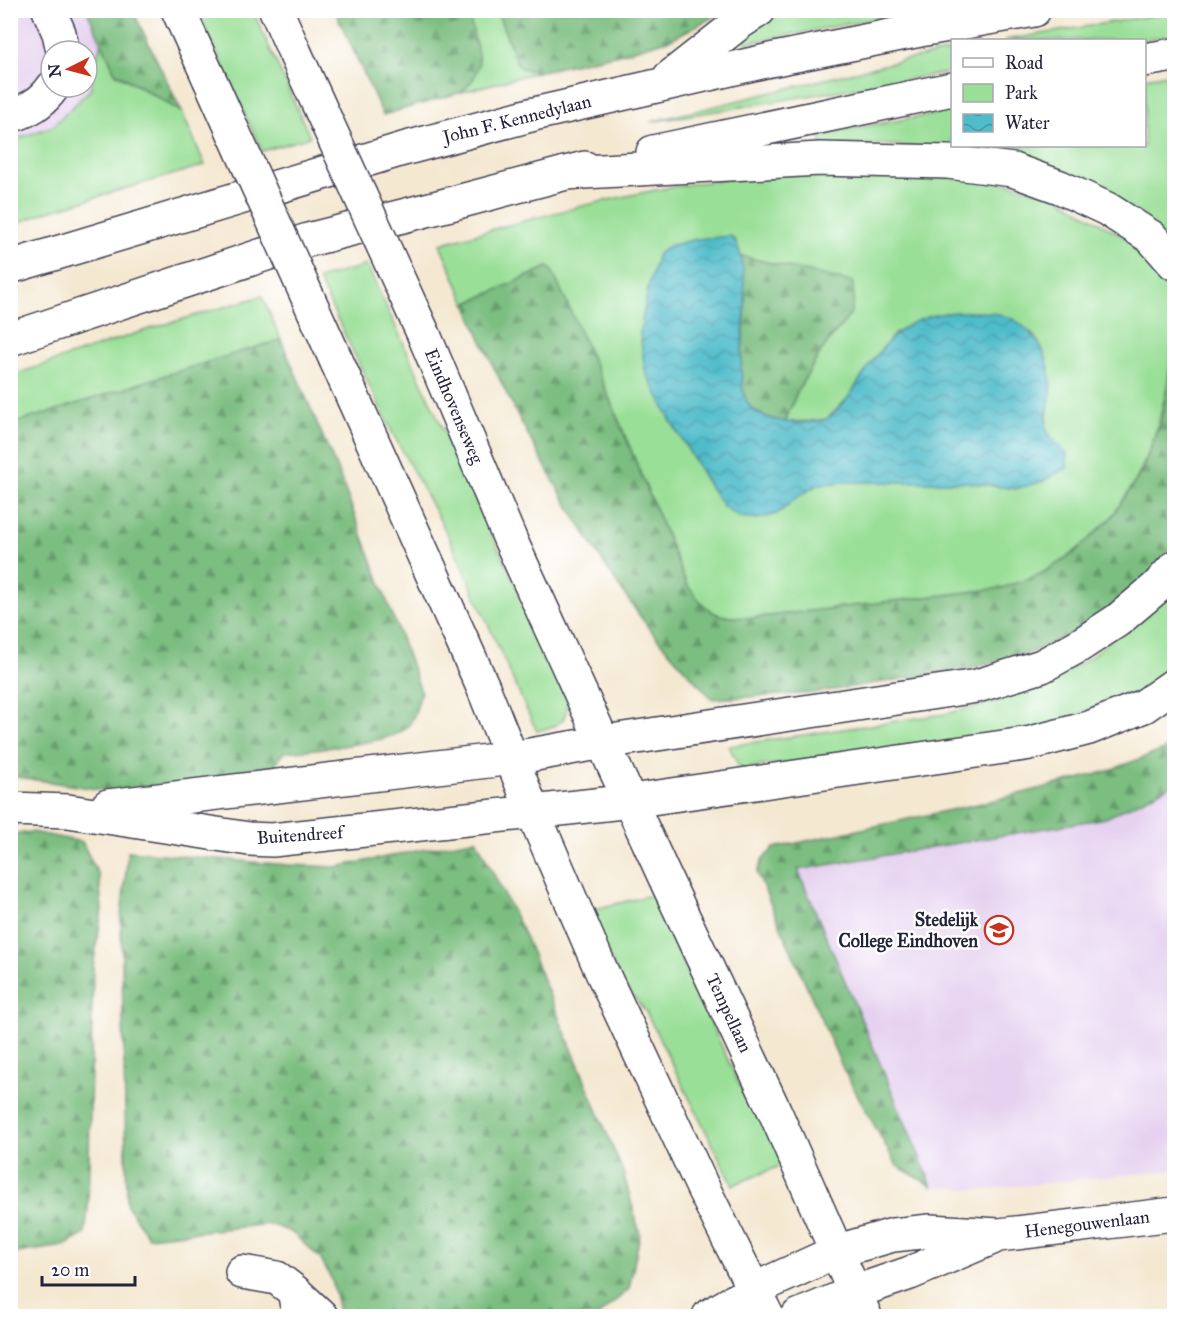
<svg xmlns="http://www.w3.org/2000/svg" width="1185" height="1327" font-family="'IM FELL Great Primer',serif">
<defs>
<pattern id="forest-firs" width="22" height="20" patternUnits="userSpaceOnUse" patternTransform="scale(1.5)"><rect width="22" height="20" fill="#7bbe80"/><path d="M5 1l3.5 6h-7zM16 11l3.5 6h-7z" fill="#649a6a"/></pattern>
<pattern id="water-waves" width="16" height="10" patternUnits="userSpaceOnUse" patternTransform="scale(1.5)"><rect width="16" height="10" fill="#50bcca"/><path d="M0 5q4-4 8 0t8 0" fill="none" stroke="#4298a5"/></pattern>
</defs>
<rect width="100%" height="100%" fill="#fff"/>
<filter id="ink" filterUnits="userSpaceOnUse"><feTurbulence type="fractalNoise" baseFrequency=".0167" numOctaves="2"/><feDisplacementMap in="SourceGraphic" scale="12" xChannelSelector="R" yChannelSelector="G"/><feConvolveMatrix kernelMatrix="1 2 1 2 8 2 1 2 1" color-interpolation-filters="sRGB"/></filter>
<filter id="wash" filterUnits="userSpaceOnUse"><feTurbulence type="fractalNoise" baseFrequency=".008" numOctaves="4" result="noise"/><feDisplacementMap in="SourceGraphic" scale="24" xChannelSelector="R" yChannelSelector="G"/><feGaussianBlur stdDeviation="1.35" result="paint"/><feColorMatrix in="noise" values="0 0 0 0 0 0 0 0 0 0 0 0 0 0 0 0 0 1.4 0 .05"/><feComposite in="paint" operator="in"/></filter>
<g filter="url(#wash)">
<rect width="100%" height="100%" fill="#f4e8d1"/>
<path fill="#e6d2f0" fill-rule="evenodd" d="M11,11H101L145,101L11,160ZM51,51H87V87H51Z
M1174,784V1170L980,1190L932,1186L798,870L1106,818Z"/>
<path fill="#9adf97" stroke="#5e8069" stroke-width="1.5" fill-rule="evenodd" d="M198,11H253L310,137L262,151Z
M468,11H497L517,63L521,68L538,72L462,92L474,78L472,29Z
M781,11H917L746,43L745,35Z
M1174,12V35L1142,40H1005Z
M101,41L115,73L182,112L205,165L46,212L11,226V141L53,126L90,90Z
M952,51V72L650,122L899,61Z
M1174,73V242L950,150L883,144L821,146V134L952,111V146H1144L1145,78Z
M863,171L1009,183L1056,196L1142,248L1174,286C1175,368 1163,449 1113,517C1106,525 1097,532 1089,539C1075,552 1059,565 1041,574C1029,580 1015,584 1002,588L752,618C714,617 710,616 687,585L607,392L552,271L548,267L466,304L440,244C515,223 590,202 667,188C732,176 798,173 863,171ZM697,239L735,240L741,256L853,283L850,315L821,351L797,392L785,422L809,421L827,419L848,398L873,360L896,332L1012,319L1035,336L1046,357L1051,389L1046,427L1051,438L1067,454L1016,489L967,482H842L817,485L799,496L723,506L709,485L671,421L640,334L648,288L658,254L669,246Z
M367,265L566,694L567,709L563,720L554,726L537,731L528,713L449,537L393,434L318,279Z
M262,296L281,340C190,366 101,397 11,424L10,376L146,330Z
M1174,588V672L1139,693L1031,730L740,769L729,746L945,714L998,701L1047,682L1088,659Z
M652,895L747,1101L765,1122L790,1162L733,1185L646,1012L622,983L587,911Z"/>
<path fill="url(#forest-firs)" stroke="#4e705e" stroke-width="1.5" d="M87,11H133L182,112L115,72Z
M335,11H468L477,48L479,64L474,78L462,92L383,115Z
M497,11V10L725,11L671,39L627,52L538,72L521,68L517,63Z
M741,256L853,282L854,300L850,315L821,351L797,392L785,422C772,419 757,416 748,404C734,384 746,333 745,307C745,290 743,273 741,256Z
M548,267L552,271C601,374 643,480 687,585C710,616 714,617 752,618L1002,588L1041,574L1074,553L1111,518L1141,473L1161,421L1171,365L1174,330V547L1148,577L1109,608L1074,632L1036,651L972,668L814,693L712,699C691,675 668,653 649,628C623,594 600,558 578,522C535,452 497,380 466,304Z
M281,340L338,471L421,691C418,703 414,722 404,730C386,744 309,750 284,752L274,766L268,769L191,782L109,791L11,776V424C101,397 190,366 281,340Z
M1174,746V784L1106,818L798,870L932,1186L897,1166L844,1071L757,873L762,860L774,848L987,802L1105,772Z
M32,832L82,842L99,876L102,910L93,967L88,1209L85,1234L64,1246L11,1254V834Z
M476,839L525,936L623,1172L640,1234L629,1289L598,1316H340L332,1280L320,1258L291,1232L270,1224L148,1237L127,1205L121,918L128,851L288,865L336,867Z"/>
<path fill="url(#water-waves)" stroke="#396f82" stroke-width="1.5" d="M731,236C740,245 741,258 743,270C744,283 746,298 745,311C744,334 735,387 749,405C756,415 769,419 781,421C793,423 814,424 826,419C834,415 849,397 854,389C885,341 904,311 966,312C982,312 1001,312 1015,320C1040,337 1051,359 1051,389C1051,401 1045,414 1046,425C1047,437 1060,446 1067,454V468L1043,481L1016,489L967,482H842L817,485L799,496L777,514L758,519L739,517L723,506L709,485L671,421L645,371L640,334L648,288L658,254L668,246L697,239Z"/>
</g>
<g filter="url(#ink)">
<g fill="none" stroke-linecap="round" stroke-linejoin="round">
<g stroke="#424052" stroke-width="36">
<path id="minor" d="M49,10L59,33L63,51
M10,116C29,110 42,103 53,87
M108,806L513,758
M10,809L68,811L249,839L272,840L533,812
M242,1272L277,1278L294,1291
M299,1316L294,1291L321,1316"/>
</g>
<g stroke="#424052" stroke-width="36">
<path id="tertiary" d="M709,1316L755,1289L838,1251L893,1235L930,1231L999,1235L1174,1214
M798,1316L855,1292L910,1273L992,1238"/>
</g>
<g stroke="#424052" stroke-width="36">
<path id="secondary" d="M178,10L209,78
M276,10L295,53
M424,335L510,539L666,880L775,1112L865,1316
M336,360L483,687L533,812L601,970L702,1186L767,1316
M513,758L604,742
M533,812L631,801"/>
</g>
<g stroke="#424052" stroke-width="36">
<path id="primary" d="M1144,60L1174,55
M653,152L952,89
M565,173L820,159L948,162L1013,170L1060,187L1107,209L1151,237L1174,263
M450,204L585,168
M604,742L977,686L1042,666L1080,645L1118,620L1157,587L1174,568
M631,801L1031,743L1089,728L1144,706L1174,685"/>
</g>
<g stroke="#424052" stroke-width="36">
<path id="trunk" d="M669,78L739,23L759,10
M10,267L403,149L534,114L770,60L920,30L1034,10
M10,339L308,240L450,204"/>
</g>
<use href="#minor" stroke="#fff" stroke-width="33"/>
<use href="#tertiary" stroke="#fff" stroke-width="33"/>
<use href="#secondary" stroke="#fff" stroke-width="33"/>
<use href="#primary" stroke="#fff" stroke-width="33"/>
<use href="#trunk" stroke="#fff" stroke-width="33"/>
<g stroke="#424052" stroke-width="36" stroke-linecap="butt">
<path id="secondary-bridge" d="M295,53L424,335
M209,78L336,360"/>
</g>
<use href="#secondary-bridge" stroke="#fff" stroke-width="33"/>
</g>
</g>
<defs>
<g id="school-ring" transform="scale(1.5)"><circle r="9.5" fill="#fff" stroke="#c8321e" stroke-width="1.5"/><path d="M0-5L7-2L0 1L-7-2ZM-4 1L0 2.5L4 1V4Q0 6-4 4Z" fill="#c8321e"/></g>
</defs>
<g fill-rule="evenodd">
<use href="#school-ring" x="999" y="930"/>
</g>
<g text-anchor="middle" stroke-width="5" stroke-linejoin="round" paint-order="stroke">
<g font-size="18" fill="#22223b" stroke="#fff">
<text transform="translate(517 119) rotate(-14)" y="6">John F. Kennedylaan</text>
<text transform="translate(454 406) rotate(67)" y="6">Eindhovenseweg</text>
<text transform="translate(300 835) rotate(-4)" y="6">Buitendreef</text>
<text transform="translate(729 1013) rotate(65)" y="6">Tempellaan</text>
<text transform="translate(1087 1224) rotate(-7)" y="6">Henegouwenlaan</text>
</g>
<g font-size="18" font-weight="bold" fill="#22223b" stroke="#fff" text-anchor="end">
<text x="978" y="926">Stedelijk<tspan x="978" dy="21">College Eindhoven</tspan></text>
</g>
</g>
<rect width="1185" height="1327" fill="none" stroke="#fff" stroke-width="36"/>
<rect x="951" y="39" width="195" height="108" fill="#ffffff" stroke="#a7a7b1" stroke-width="1.5"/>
<rect x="963" y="58" width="30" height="9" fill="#ffffff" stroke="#a7a7b1" stroke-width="1.5"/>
<text x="1005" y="69" font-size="18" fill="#22223b">Road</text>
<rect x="963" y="84" width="30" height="18" fill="#9adf97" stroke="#a7a7b1" stroke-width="1.5"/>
<text x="1005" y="99" font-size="18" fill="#22223b">Park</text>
<rect x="963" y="114" width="30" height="18" fill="url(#water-waves)" stroke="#a7a7b1" stroke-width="1.5"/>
<text x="1005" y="129" font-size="18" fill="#22223b">Water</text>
<g transform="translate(69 69) rotate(264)"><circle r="28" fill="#ffffff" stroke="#a7a7b1" stroke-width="1.5"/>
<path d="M0-4.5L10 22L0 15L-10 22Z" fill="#c8321e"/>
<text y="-9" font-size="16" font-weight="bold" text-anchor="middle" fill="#22223b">N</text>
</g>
<path d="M42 1276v9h93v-9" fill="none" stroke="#22223b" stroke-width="3"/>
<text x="51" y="1276" font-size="18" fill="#22223b" stroke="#ffffff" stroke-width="4.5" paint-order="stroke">20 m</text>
</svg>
